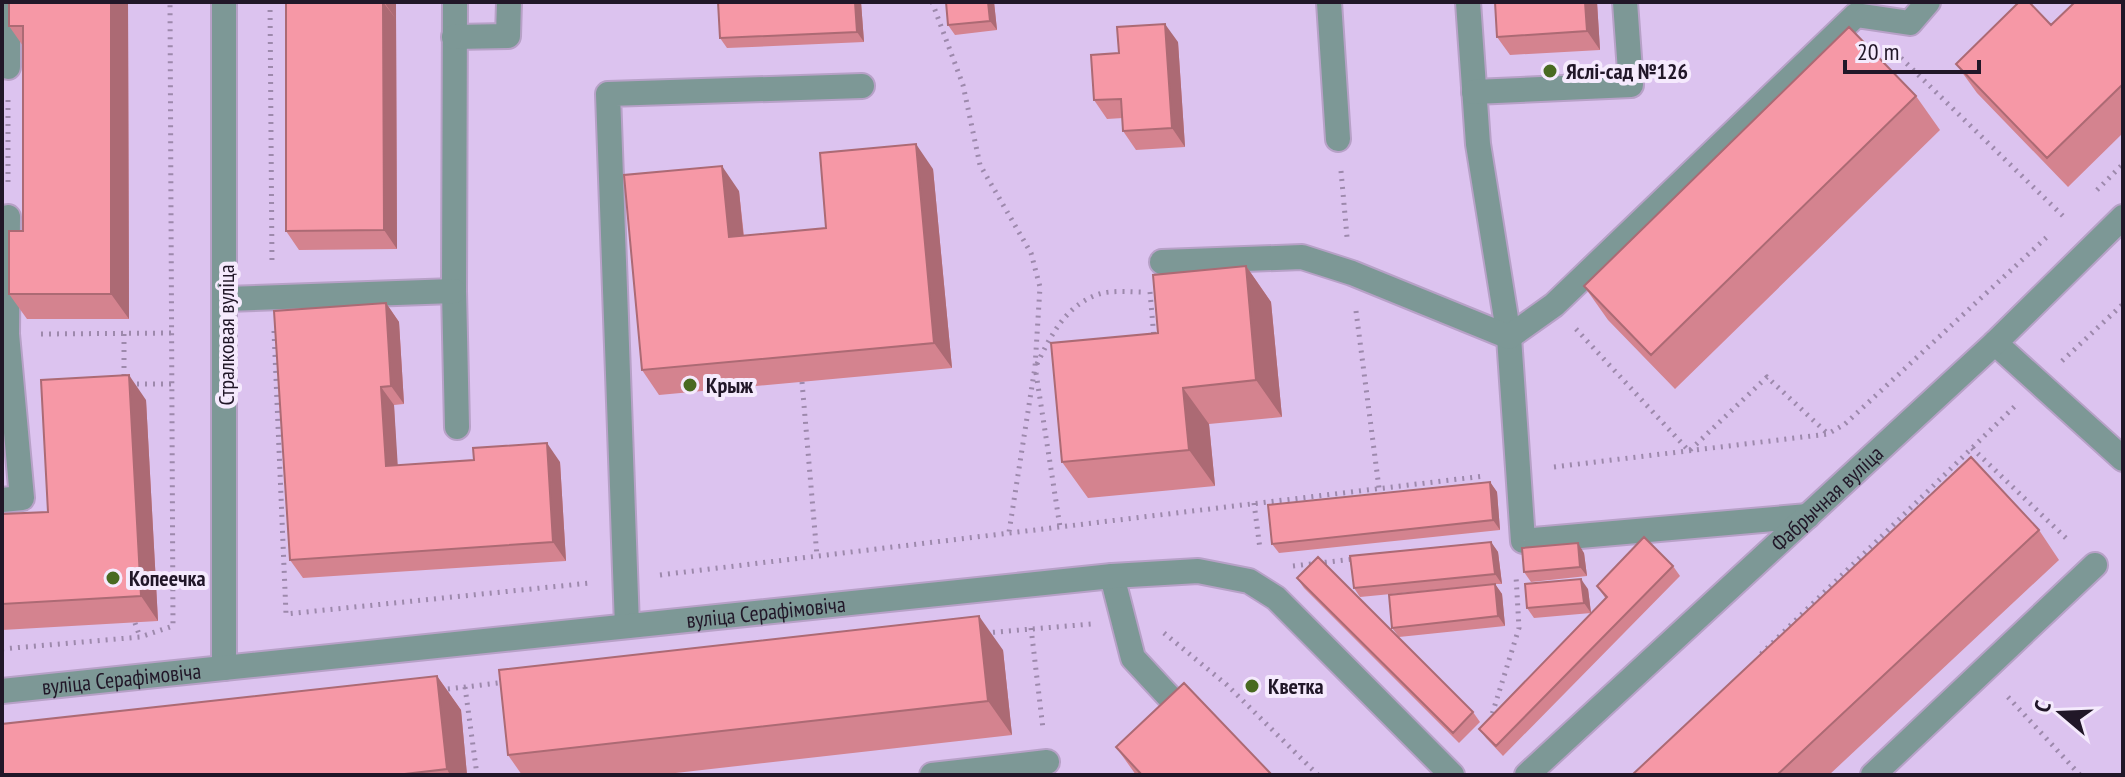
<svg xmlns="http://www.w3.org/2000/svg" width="2125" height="777" font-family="'PT Sans Narrow',sans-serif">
<rect width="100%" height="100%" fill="#dcc3ef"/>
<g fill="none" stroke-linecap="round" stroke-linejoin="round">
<g stroke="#b7a1c7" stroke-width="28">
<g id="minor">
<path d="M8,2V67"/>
<path d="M455,2L454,291L457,427"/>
<path d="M1329,2L1338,139"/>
<path d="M1468,2L1478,144L1509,337L1523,541L1808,516"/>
<path d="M454,37L508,36L509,2"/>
<path d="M1474,92L1631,85L1625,2"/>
<path d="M1162,262L1302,257L1352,273L1509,337L1554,305L1856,15L1910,23L1928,2"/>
<path d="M226,299L454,291"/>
<path d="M1995,343L2123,459"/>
<path d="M2,500L22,498L7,334L8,217"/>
<path d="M1112,576L1133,658L1172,700"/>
<path d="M627,626L608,94L862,86"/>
<path d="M224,668V2"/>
<path id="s1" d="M2,691L1112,576L1198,571L1249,581L1276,598L1452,775"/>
<path d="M932,775L1047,762"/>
<path id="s2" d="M1527,775L1995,343L2123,217"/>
<path d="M1873,775L2095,565"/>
</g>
</g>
<path stroke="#9d89ac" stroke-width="5" stroke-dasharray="2 6" stroke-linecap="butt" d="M270,2L272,265
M932,2L963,85L980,165L1031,253L1040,287L1035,367L1009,532
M1901,58L2066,219
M1341,171L1347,237
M8,182V100
M2097,190L2123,164
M1150,292L1154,338
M1356,311L1379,488
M1576,329L1689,451L1767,377L1828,434
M274,331L286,614L590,583
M41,334L172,333
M124,334V381
M2062,361L2123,304
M1037,364C1051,335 1066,305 1099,294C1112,290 1131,292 1144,292
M1036,373L1060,527
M802,382L817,556
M129,384H172
M1972,448L2070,542
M1554,467L1828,434L1845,424L2049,235
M1254,503L1260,549
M1293,566L1354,559
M660,575L1484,476
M135,623L140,637
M1031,628L1043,729
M985,633L1091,624
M1164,633L1227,685L1318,775
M2,649L140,637L173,626L170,2
M1761,654L2015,406
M465,687L477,775
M440,690L506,682
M2008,697L2080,775
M1490,721L1519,628L1516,576"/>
<use href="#minor" stroke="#7d9896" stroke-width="24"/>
</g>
<path fill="#d4838f" d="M9,2H128L129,319H27L9,294L23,231V46L9,26Z
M286,2H396L397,249L299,250L286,231Z
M718,2H861L864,42L727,48L720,38Z
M994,2L997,30L955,35L948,25Z
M1597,2L1600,50L1510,55L1497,37Z
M2123,2V133L2068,187L1977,93L1956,64Z
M1178,42L1185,147L1136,150L1123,131V118L1107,119L1094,100L1119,53Z
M1916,96L1940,130L1675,389L1608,320L1584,286Z
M933,169L952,368L659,395L642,370L739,191L744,236L826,228Z
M1246,266L1271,302L1282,417L1209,424L1215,486L1088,498L1062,462L1158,333Z
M386,303L399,322L404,404L394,405L397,465L560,462L566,561L303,578L290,560Z
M146,400L158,621L2,630V514L48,512Z
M1490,482L1497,492L1500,530L1279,553L1272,544Z
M2039,530L2059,560L1829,775H1632Z
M1491,542L1498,552L1502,584H1495L1502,594L1505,626L1399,637L1392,628L1484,585L1360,597L1354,588Z
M1584,553L1587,576L1531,582L1524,572Z
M1673,566L1680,576L1503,756L1486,738L1479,729L1606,599L1597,586Z
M1297,578L1473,712L1480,722L1459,743L1304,588Z
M1588,589L1591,613L1534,618L1527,608Z
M1003,650L1012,735L658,775H522L508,755Z
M437,676L461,710L467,775H2Z
M1116,747L1272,775H1136Z"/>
<path fill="#ac6a74" d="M111,2H128L129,319L111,294Z
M383,2L396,19L397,249L384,230Z
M384,2H396V19Z
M855,2H861L864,42L857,32Z
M988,2H994L997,30L990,21Z
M1585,2H1597L1600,50L1587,31Z
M1165,24L1178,42L1185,147L1172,128Z
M916,144L933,169L952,368L934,343Z
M722,166L739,191L746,262L729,237Z
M1246,266L1271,302L1282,417L1256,380Z
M386,303L399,322L404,404L391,386Z
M129,375L146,400L158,621L141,596Z
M381,387L394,405L399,485L386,466Z
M1183,388L1209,424L1215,486L1189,450Z
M547,443L560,462L566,561L553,542Z
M1490,482L1497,492L1500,530L1493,520Z
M1491,542L1498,552L1502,584L1495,574Z
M1578,543L1584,553L1587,576L1580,567Z
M1581,579L1588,589L1591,613L1584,603Z
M1495,584L1502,594L1505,626L1498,616Z
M979,616L1003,650L1012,735L988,701Z
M437,676L461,710L467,775H450L447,769Z"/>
<path fill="#f698a6" stroke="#ac6a74" stroke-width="2" d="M9,2H111V294H9V231H23V26H9Z
M286,2H383L384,230L286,231Z
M718,2H855L857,32L720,38Z
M946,2H988L990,21L948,25Z
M1495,2H1585L1587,31L1497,37Z
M2019,2H2029L2051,25L2075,2H2123V84L2047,158L1956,64Z
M1165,24L1172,128L1123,131L1121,99L1094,100L1091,55L1119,53L1117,27Z
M1849,27L1916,96L1651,355L1584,286Z
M916,144L934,343L642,370L624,175L722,166L729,237L826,228L820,153Z
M1246,266L1256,380L1183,388L1189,450L1062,462L1051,343L1158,333L1153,275Z
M386,303L391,386L381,387L386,466L474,460L473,448L547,443L553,542L290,560L274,311Z
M129,375L141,596L2,604V514L48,512L41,380Z
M1971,457L2039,530L1777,775H1632Z
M1490,482L1493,520L1272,544L1268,505Z
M1644,537L1673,566L1496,746L1479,729L1607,597L1597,586Z
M1491,542L1495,574L1354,588L1350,556Z
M1578,543L1580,567L1524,572L1522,548Z
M1318,557L1473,712L1453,733L1297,578Z
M1581,579L1584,603L1527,608L1525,584Z
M1495,584L1498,616L1392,628L1389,595Z
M979,616L988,701L508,755L499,670Z
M437,676L447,769L396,775H2V724Z
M1184,683L1272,775H1142L1116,747Z"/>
<g fill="#496a21" stroke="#f5eafd" stroke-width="3">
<circle cx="1550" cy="71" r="8"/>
<circle cx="690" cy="385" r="8"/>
<circle cx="113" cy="578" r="8"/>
<circle cx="1252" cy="686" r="8"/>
</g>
<g text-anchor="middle" stroke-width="8" stroke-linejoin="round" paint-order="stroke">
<g font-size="22" font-weight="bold" fill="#211728" stroke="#f5eafd" text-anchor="start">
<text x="1566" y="79">Яслі-сад №126</text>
<text x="706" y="393">Крыж</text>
<text x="129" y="586">Копеечка</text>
<text x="1268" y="694">Кветка</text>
</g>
<g font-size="22" fill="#211728" stroke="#f5eafd">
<text transform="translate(226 335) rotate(-90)" y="8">Стралковая вуліца</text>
<text dy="8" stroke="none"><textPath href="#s2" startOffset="408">Фабрычная вуліца</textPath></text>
<text dy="8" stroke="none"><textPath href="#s1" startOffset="768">вуліца Серафімовіча</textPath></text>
<text dy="8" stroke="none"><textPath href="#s1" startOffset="120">вуліца Серафімовіча</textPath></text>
</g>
</g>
<rect width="2125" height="777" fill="none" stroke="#211728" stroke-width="8"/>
<g transform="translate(2061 713) rotate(289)" stroke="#f5eafd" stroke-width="6" paint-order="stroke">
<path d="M0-6L14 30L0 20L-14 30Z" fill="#211728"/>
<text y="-12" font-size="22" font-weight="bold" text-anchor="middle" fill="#211728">С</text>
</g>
<path d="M1845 60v12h134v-12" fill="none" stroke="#211728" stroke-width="4"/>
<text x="1857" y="60" font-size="24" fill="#211728" stroke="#f5eafd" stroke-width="6" paint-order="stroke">20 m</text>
</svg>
